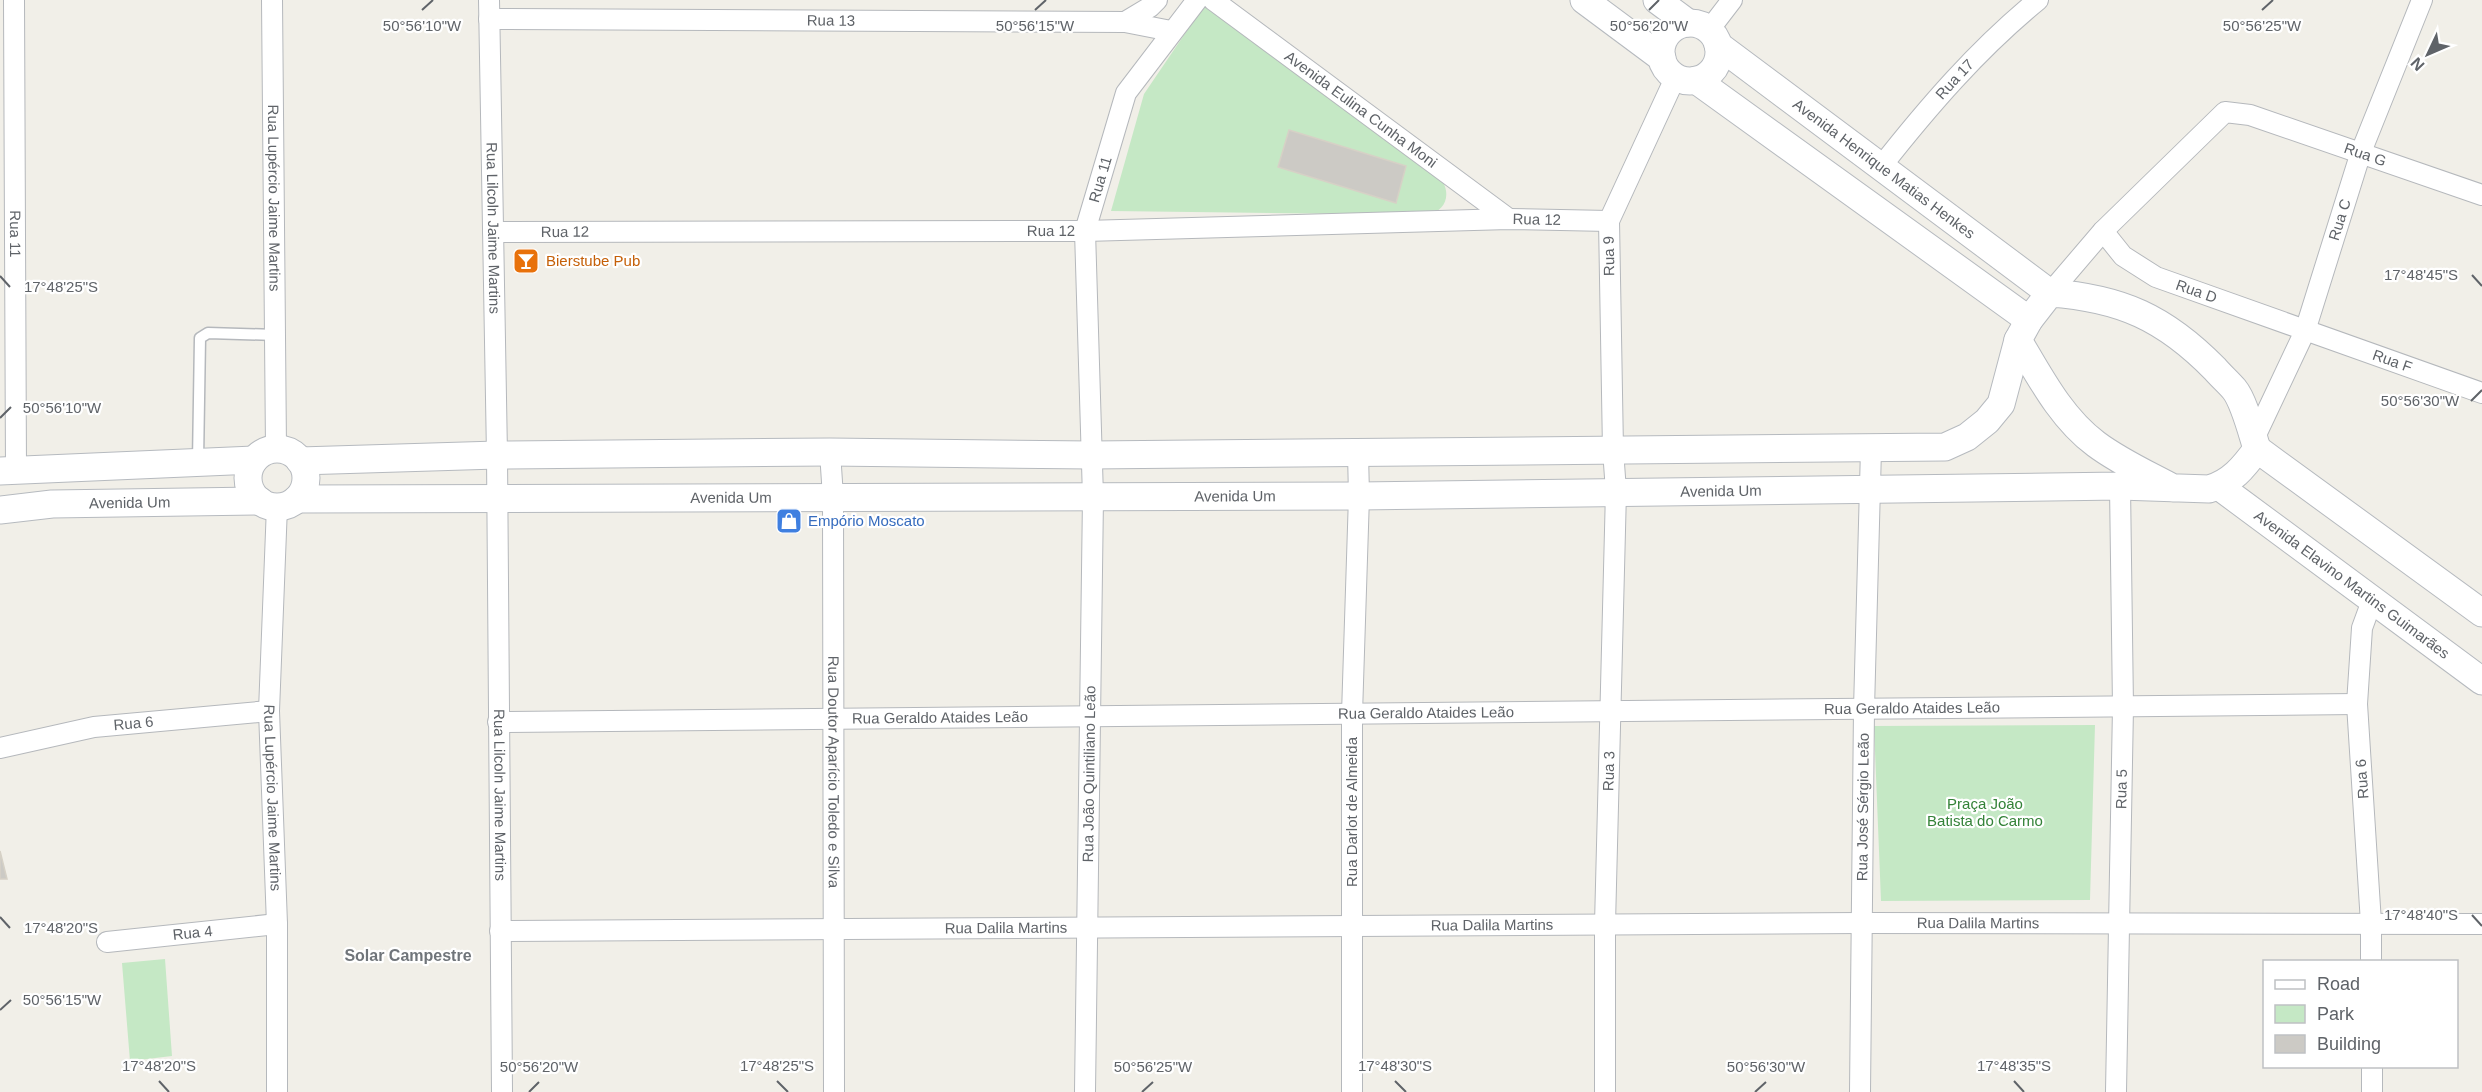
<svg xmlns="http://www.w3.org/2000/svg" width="2482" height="1092" font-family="Helvetica,sans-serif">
<rect width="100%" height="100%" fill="#f1efe8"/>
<path fill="#c5e8c5" d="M1205,4L1443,182C1451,197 1444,212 1427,215L1111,211L1144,94Z
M2095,725L2090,900L1881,901L1874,726Z
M165,959L172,1056L130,1061L122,963Z"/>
<path fill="#cccac5" stroke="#d6d1c6" stroke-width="1.5" d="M1289,130L1406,166L1396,203L1278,167Z
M0,851L7,879H0Z"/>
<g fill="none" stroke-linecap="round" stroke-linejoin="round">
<g stroke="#b5b8bc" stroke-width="13">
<path id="lane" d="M198,461L200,338L208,333L276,335"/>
</g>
<g stroke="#b5b8bc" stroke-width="22">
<g id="street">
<path id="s1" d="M14,0L16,469"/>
<path id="s2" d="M272,0L276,449"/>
<path id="s3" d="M489,0L497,455L502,1092"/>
<path id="s4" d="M1213,0L1509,219"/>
<path id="s5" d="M489,19L1125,22L1171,31"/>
<path d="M1125,22L1150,7L1157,0"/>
<path d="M1709,30L1732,0"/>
<path id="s6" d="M1880,168C1928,107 1978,49 2038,0"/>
<path id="s7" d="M2103,231L2123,256L2156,277L2482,393"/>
<path id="s8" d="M493,232L1085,231L1509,219L1609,221"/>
<path id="s9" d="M2050,293L2103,231L2225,112L2250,115L2482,195"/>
<path id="s10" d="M2254,439L2305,331L2361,152L2422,0"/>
<path id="s11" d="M830,452L833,497L834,1092"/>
<path id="s12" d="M277,506L269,711L277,924V1092"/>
<path id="s13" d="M498,722L2357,704"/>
<path id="s14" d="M0,748L94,727L269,711"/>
<path id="s15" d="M500,931L1861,923L2482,924"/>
<path id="s16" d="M107,942L277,924"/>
<path d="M2371,962V923L2357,704L2362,628L2373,598"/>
<path d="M2372,1066V1092"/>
<path id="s17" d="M1085,1092L1093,497L1085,231L1126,93L1197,0"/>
<path d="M1352,1092V714L1359,496L1358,453"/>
<path id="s18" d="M1605,1092V924L1616,491L1613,450L1609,221L1676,76"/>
<path id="s19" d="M1860,1092L1864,709L1871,449"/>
<path id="s20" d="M2116,1092L2123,707L2120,486"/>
</g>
</g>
<g stroke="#b6babf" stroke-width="29">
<g id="secondary">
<path d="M1584,0L1662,58"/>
<path d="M1657,0L1688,23"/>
<circle cx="1690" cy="52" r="29"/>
<path id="s21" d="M1718,45L2050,293"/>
<path d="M1696,80L2029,320"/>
<path d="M2257,449L2482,613"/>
<circle cx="277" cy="478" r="29"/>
<path d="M300,461L497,455L830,452L1091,455L1945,447L1967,437L1987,421L2001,404L2018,340"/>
<path d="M0,471L254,460"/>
<path id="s22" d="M2220,487L2482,681"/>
<path id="s23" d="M297,499L1359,496L2120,486L2209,489C2231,483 2244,467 2257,449C2252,433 2244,401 2234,389C2228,382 2221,376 2215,369C2165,318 2121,298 2050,293L2029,320L2018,340C2040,377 2061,418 2096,444C2120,462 2147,474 2173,488"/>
<path id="s24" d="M0,510L52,504L260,501"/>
</g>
</g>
<use href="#lane" stroke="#fff" stroke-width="10"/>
<use href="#street" stroke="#fff" stroke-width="20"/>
<use href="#secondary" stroke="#fff" stroke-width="27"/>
</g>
<path fill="none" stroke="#5f6368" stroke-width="2" d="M422,10L433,0M1035,10L1046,0M1649,10L1659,0M2262,10L2273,0M2472,275L2482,286M0,276L10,287M2471,401L2482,390M0,418L11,407M2472,915L2482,926M0,917L10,928M0,1010L11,1000M159,1081L169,1092M777,1081L788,1092M1395,1081L1406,1092M2014,1081L2024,1092M529,1092L539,1082M1142,1092L1153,1082M1755,1092L1766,1082"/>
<defs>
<g id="bar-square" transform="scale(1.35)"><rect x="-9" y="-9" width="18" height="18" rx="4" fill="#e8710a" stroke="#fff"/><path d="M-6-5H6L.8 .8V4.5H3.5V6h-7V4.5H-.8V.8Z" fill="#fff"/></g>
<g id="shop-square" transform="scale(1.35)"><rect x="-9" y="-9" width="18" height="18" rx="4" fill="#3f7fe0" stroke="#fff"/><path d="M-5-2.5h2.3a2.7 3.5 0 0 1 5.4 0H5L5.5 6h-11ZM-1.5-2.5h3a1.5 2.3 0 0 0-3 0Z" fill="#fff"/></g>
</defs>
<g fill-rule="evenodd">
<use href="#bar-square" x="526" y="261"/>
<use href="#shop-square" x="789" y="521"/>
</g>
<g text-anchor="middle" stroke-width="4.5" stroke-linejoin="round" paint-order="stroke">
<g font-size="15" fill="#5f6368" stroke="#fff">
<text dy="5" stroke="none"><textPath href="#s5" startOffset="342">Rua 13</textPath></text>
<text dy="5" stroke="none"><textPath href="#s6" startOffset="116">Rua 17</textPath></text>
<text dy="5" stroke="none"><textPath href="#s4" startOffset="184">Avenida Eulina Cunha Moni</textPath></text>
<text dy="5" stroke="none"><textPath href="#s9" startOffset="399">Rua G</textPath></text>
<text dy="5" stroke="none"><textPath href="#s21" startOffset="207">Avenida Henrique Matias Henkes</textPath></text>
<text dy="5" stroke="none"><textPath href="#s17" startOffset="915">Rua 11</textPath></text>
<text dy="5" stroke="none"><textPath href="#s2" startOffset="198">Rua Lupércio Jaime Martins</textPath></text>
<text dy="5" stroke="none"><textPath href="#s8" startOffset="1044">Rua 12</textPath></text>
<text dy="5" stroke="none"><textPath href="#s10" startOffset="236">Rua C</textPath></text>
<text dy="5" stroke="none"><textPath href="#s3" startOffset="228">Rua Lilcoln Jaime Martins</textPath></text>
<text dy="5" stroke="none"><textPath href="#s8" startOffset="558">Rua 12</textPath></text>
<text dy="5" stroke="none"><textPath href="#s8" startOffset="72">Rua 12</textPath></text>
<text dy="5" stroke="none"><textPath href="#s1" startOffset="234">Rua 11</textPath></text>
<text transform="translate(1609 256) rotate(-91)" y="5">Rua 9</text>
<text dy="5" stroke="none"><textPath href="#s7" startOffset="114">Rua D</textPath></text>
<text dy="5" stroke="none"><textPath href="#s7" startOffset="322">Rua F</textPath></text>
<text dy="5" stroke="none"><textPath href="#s23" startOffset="1424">Avenida Um</textPath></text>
<text dy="5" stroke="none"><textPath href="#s23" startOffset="938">Avenida Um</textPath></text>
<text dy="5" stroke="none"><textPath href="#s23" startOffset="434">Avenida Um</textPath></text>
<text dy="5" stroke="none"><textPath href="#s24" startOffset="130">Avenida Um</textPath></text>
<text dy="5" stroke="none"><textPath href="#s22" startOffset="164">Avenida Elavino Martins Guimarães</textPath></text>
<text dy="5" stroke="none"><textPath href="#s13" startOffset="1414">Rua Geraldo Ataides Leão</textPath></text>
<text dy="5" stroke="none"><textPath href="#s13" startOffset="928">Rua Geraldo Ataides Leão</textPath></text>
<text dy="5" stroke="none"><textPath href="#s13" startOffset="442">Rua Geraldo Ataides Leão</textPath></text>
<text dy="5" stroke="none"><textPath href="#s14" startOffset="136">Rua 6</textPath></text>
<text dy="5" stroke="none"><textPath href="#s18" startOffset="321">Rua 3</textPath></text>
<text dy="5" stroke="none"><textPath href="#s11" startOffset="320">Rua Doutor Aparício Toledo e Silva</textPath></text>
<text dy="5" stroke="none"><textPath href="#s17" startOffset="318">Rua João Quintiliano Leão</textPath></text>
<text transform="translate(2362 779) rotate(-94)" y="5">Rua 6</text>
<text dy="5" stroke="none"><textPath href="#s20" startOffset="303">Rua 5</textPath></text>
<text dy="5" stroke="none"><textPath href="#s3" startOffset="795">Rua Lilcoln Jaime Martins</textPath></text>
<text dy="5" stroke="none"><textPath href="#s12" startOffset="292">Rua Lupércio Jaime Martins</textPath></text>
<text dy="5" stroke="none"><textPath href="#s19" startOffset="285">Rua José Sérgio Leão</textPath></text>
<text transform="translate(1352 812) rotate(-90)" y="5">Rua Darlot de Almeida</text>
<text dy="5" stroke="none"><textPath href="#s15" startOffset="1478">Rua Dalila Martins</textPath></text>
<text dy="5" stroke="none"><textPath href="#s15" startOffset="992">Rua Dalila Martins</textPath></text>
<text dy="5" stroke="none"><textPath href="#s15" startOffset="506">Rua Dalila Martins</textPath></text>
<text dy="5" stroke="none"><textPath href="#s16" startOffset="86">Rua 4</textPath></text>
</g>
<g font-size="15" fill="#c56008" stroke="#fff" text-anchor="start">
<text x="546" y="266">Bierstube Pub</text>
</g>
<g font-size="15" fill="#366cbe" stroke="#fff" text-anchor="start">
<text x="808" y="526">Empório Moscato</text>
</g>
<g font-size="15" fill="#348238" stroke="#fff">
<text x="1985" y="809">Praça João<tspan x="1985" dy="17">Batista do Carmo</tspan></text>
</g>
<g font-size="16" font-weight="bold" fill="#70757a" stroke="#fff">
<text x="408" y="961">Solar Campestre</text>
</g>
</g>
<g font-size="15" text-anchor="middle" fill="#5f6368" stroke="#fff" stroke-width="4.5" stroke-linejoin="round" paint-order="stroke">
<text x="422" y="31">50°56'10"W</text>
<text x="1035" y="31">50°56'15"W</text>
<text x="1649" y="31">50°56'20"W</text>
<text x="2262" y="31">50°56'25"W</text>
<text x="2421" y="280">17°48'45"S</text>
<text x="61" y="292">17°48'25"S</text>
<text x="2420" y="406">50°56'30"W</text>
<text x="62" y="413">50°56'10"W</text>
<text x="2421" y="920">17°48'40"S</text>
<text x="61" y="933">17°48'20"S</text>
<text x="62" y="1005">50°56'15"W</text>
<text x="159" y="1071">17°48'20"S</text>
<text x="777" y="1071">17°48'25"S</text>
<text x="1395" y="1071">17°48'30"S</text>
<text x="2014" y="1071">17°48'35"S</text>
<text x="539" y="1072">50°56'20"W</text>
<text x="1153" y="1072">50°56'25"W</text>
<text x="1766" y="1072">50°56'30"W</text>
</g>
<rect x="2263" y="960" width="195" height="108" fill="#ffffff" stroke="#bfc1c3" stroke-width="1.5"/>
<rect x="2275" y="980" width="30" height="9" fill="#ffffff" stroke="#bfc1c3" stroke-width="1.5"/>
<text x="2317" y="990" font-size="18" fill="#5f6368">Road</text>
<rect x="2275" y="1005" width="30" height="18" fill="#c5e8c5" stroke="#bfc1c3" stroke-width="1.5"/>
<text x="2317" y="1020" font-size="18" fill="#5f6368">Park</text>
<rect x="2275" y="1035" width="30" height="18" fill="#cccac5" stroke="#bfc1c3" stroke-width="1.5"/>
<text x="2317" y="1050" font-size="18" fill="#5f6368">Building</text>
<g transform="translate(2428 54) rotate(226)" stroke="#ffffff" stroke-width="4.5" paint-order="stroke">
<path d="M0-4.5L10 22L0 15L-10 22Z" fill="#5f6368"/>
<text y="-9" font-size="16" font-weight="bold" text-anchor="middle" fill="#5f6368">N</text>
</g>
</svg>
